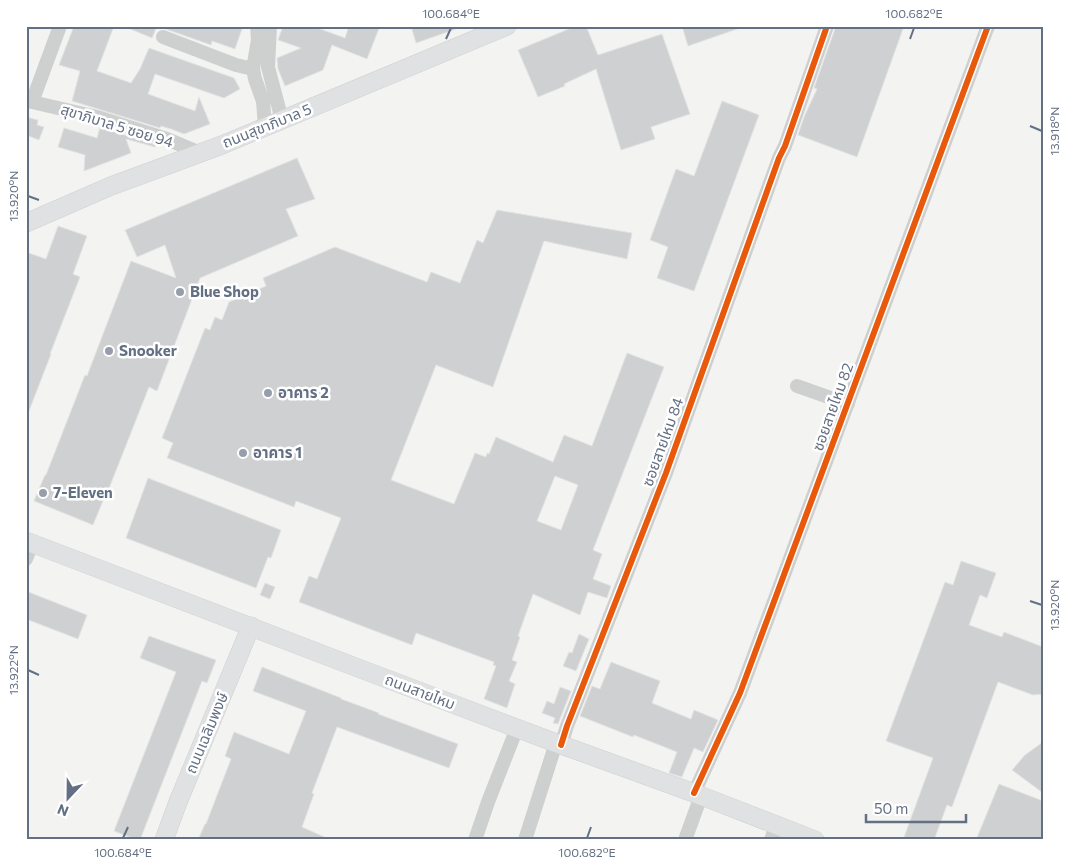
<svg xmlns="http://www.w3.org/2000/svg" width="1069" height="866" font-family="Commissioner,'Noto Sans Thai',sans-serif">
<rect width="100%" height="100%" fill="#f3f4f2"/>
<path fill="#cfd0d1" stroke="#e2e3e2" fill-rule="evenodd" d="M74,26H114L97,71L131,83L140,69L149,48L234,78L240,89L224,98L155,74L148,94L195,111L199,97L210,124L184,134L171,129L161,126L160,128L72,101L80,71L59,65Z
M123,26H157L152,38Z
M163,26H243L235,49L212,41L211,45L163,28Z
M283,26H312L345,38L349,26H380L367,59L332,45L323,70L285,86L278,69L277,58L301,48L278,40Z
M411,26H459V28L416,43Z
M576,26H586L598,55L662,34L690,114L651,127L655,139L621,150L596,69L564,84L565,86L538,97L518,50Z
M682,26H740V28L688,46Z
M836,26H904L857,157L798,135L804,117L817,89L814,88Z
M722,101L759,115L694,291L657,278L668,247L650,240L676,169L694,176Z
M26,117L38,120L37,125L44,127L39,140L26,135Z
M100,127L156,145L155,147L126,139L131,153L84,171L85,155L58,147L64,128L97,138Z
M297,158L315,199L286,209L298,236L200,278L157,391L149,387L106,496H105L93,525L34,501L45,475H46L85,375L87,376L131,261L176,278L165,245L137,257L125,230Z
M497,210L632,233L627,259L544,241L493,387L436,365L391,480L454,504L475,453L486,457L487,453L489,454L496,437L553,462L564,435L592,446L627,353L664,367L593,550L602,554L593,579L611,586L607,598L588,592L580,615L533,594L518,636L520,637L512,660L517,662L509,681L515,684L507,708L484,699L496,666L493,665L494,662L416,633L412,645L299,602L309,576L317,579L341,518L296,501L294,507L167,458L173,443L162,438L205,328L210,330L215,317L222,320L229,302L266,286L263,278L335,247L427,282L431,272L460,283L477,240L483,243ZM555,476L578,485L561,530L537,521Z
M58,226L87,236L73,274L80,277L50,354H51L27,416L26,252L46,259Z
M148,478L281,530L271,558L268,557L256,588L126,538Z
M961,561L996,573L987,598L980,595L969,625L1002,637L1004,632L1043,647V694L1033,695L998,682L952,807L947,805L934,840H903L933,758L886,741L945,582L953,585Z
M265,583L275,587L270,599L260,595Z
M26,591L87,615L78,639L26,619Z
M579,634L589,639L576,671L563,666L569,652L572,653Z
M149,636L216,660L207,683L202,681L140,840H137L114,831L176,672L140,658Z
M611,662L660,681L652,703L691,719L694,710L718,720L703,752L694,748L682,777L669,773L677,752L634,735L633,737L580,716L592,686L600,689Z
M262,667L341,698V699L379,713L378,714L458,744L449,768L337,727L312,793L314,794L302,827L331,840H198L205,824H206L231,759L225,756L234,732L289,754L306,711L253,691Z
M560,687L571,691L558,724L553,723L555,718L542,713L547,701L554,704Z
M1043,742V793L1012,770L1025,755Z
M999,784L1043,801V840H976Z"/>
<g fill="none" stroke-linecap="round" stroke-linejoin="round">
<g stroke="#cfd0d0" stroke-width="19">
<path id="major" d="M26,223L111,186L222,145L507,26
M26,541L366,671L556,743L694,793L815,840
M164,840L178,802L251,626"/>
</g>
<path stroke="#cecfcf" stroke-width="14" d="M60,26L32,102L97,117L167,139L200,153
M257,26L258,40L253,69L255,79L263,101L265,127
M270,26L268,67L282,120
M163,37L236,65L253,69
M797,386L848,404
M26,559L32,544
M561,745L567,726L666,473L779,158L785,146L827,26
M694,793L740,693L988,26
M475,840L488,802L517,728
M525,840L556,743
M685,840L701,796
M771,840L776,825"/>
<use href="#major" stroke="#e0e1e2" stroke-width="18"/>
<g stroke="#fff" stroke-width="9">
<path id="cycleway" d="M561,745L567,726L666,473L779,158L785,146L827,26
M694,793L740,693L988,26"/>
</g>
<use href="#cycleway" stroke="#e8590c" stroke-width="6"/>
</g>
<path fill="none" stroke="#636f83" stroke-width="2" d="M446,39L451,28M910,39L914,28M1030,126L1042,131M28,196L39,200M1030,601L1042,605M28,670L39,675M123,838L128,827M587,838L591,827"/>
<g fill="#959eaa" stroke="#fff" stroke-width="2">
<circle cx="180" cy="292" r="5"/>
<circle cx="109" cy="351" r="5"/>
<circle cx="268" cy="393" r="5"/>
<circle cx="243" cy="453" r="5"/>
<circle cx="43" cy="493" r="5"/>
</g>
<g text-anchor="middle" stroke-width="5" stroke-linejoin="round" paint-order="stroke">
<g font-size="15" fill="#636f83" stroke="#fff">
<text transform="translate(117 126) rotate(17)" y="5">สุขาภิบาล 5 ซอย 94</text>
<text transform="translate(267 126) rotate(-22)" y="5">ถนนสุขาภิบาล 5</text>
<text transform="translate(833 407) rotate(-70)" y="5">ซอยสายไหม 82</text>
<text transform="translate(663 442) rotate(-70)" y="5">ซอยสายไหม 84</text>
<text transform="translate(420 692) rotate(21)" y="5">ถนนสายไหม</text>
<text transform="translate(207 733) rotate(-67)" y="5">ถนนเฉลิมพงษ์</text>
</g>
<g font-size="15" font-weight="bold" fill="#636f83" stroke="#fff" text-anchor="start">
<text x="190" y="297">Blue Shop</text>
<text x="119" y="356">Snooker</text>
<text x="278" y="398">อาคาร 2</text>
<text x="253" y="458">อาคาร 1</text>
<text x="53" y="498">7-Eleven</text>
</g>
</g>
<rect width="1069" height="866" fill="none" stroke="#ffffff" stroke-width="55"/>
<g transform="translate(68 798) rotate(202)" stroke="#ffffff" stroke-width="4" paint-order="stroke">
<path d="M0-4L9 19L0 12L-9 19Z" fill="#636f83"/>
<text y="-8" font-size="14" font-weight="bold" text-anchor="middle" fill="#636f83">N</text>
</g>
<path d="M866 814v8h100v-8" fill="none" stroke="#636f83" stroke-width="2.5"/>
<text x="874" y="814" font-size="15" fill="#636f83" stroke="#ffffff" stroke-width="4" paint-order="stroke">50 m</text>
<rect x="28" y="28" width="1014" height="810" fill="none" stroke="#636f83" stroke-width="2"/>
<g font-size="12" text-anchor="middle" fill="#636f83">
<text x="451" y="18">100.684°E</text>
<text x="914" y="18">100.682°E</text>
<text transform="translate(1055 131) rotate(-90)" y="4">13.918°N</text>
<text transform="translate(14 196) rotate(-90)" y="4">13.920°N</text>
<text transform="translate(1055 605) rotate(-90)" y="4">13.920°N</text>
<text transform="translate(14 670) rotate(-90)" y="4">13.922°N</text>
<text x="123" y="857">100.684°E</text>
<text x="587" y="857">100.682°E</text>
</g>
</svg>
